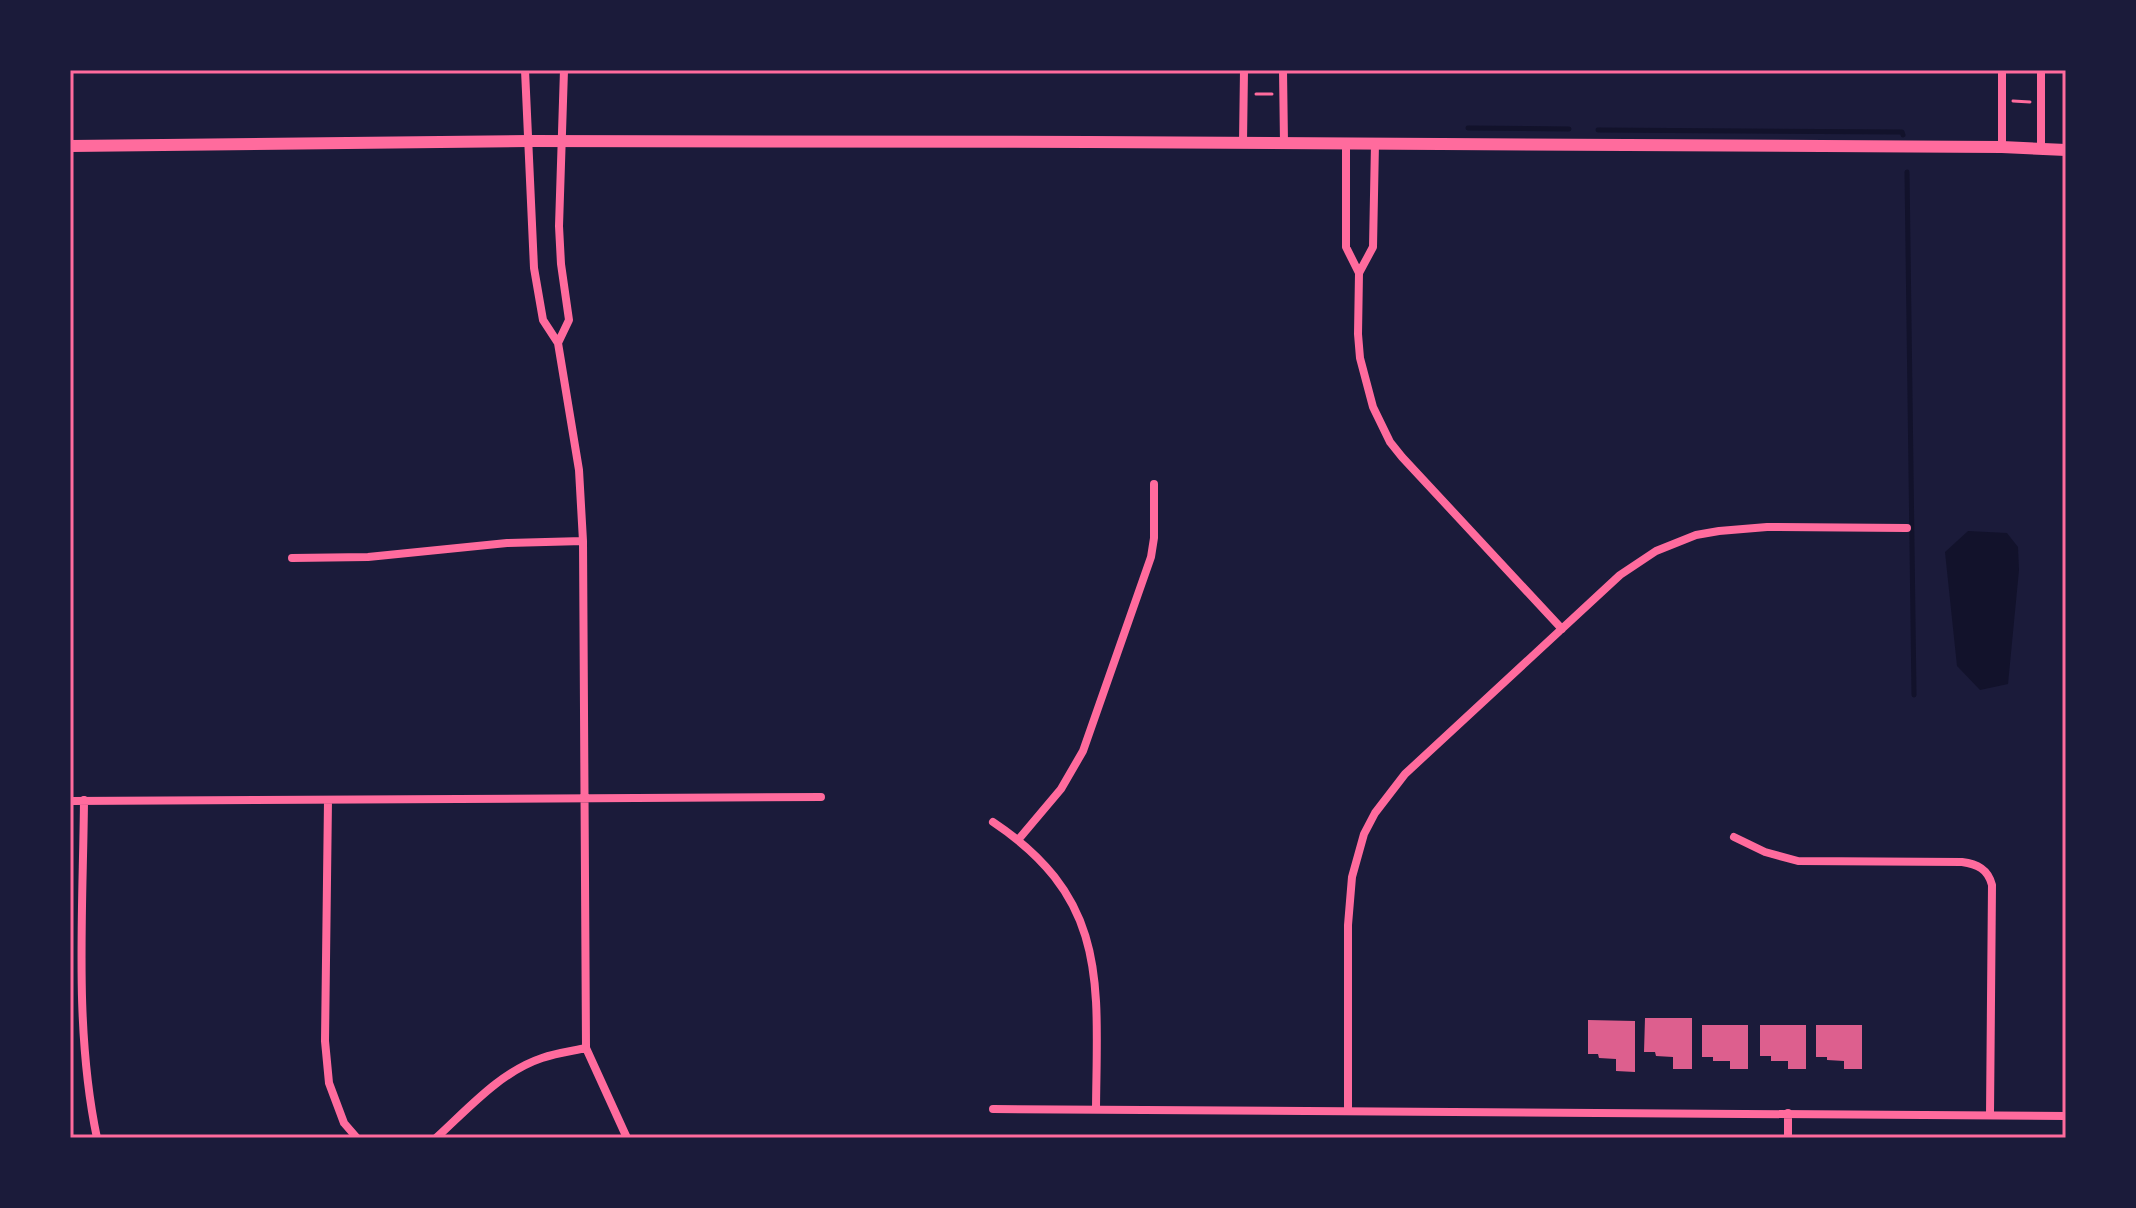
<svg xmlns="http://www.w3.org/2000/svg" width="2136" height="1208" font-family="Cabin,sans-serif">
<rect width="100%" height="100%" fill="#1b1b3a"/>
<path fill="#12122b" d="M1968,531L2007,533L2018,547L2019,570L2008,684L1980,690L1957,666L1945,552Z"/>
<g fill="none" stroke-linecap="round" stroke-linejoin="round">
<path stroke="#12122b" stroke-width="5" d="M1468,128L1569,129
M1598,130L1902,132L1903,135
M1907,172L1914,695"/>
</g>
<path fill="#dd5f8e" d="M1645,1018H1692V1069H1673V1057L1656,1056L1655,1052H1644Z
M1588,1020L1635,1021V1072L1616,1071V1059L1599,1058L1598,1054H1588Z
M1702,1025H1748V1069H1730V1061H1713V1057H1702Z
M1760,1025H1806V1069H1788V1061H1771V1056H1760Z
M1816,1025H1862V1069H1844V1061L1827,1060V1057H1816Z"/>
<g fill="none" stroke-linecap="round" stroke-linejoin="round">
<path stroke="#ff6b9d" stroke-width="3" d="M1256,94H1272
M2013,101L2030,102"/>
<path stroke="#ff6b9d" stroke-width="8" d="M525,70L534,268L543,320L558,343L579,470L583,541L586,1048L627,1138
M1283,70L1284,143
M2041,70V150
M1243,142L1244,70
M1346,143V247L1359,273L1358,334L1360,358L1373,407L1390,442L1402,457L1562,629
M2002,147V70
M1359,273L1373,247L1375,143
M558,343L569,320L561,264L559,226L564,70
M292,558L368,557L507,543L583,541
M84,800C83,912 74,1029 97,1138
M328,800L325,1041L329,1083L344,1123L357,1138
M70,801L821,797
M993,822C1110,900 1097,985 1096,1109
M1734,837L1765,852L1798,861L1962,862C1977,864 1988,869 1992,885L1990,1115
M1018,840L1061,789L1083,751L1151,557L1154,538V484
M993,1109L2066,1116
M1348,1111V925L1352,877L1364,834L1375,813L1405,774L1620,575L1656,551L1696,535L1719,531L1767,527L1907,528
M1788,1113V1138
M436,1138C468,1109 500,1072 542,1058C556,1053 572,1051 586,1048"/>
<path stroke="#ff6b9d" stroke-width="12" d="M70,146L528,141L1089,142L2002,147L2066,150"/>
</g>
<rect width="2136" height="1208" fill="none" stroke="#1b1b3a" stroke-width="144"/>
<rect x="72" y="72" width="1992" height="1064" fill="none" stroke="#ff6b9d" stroke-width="3"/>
</svg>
